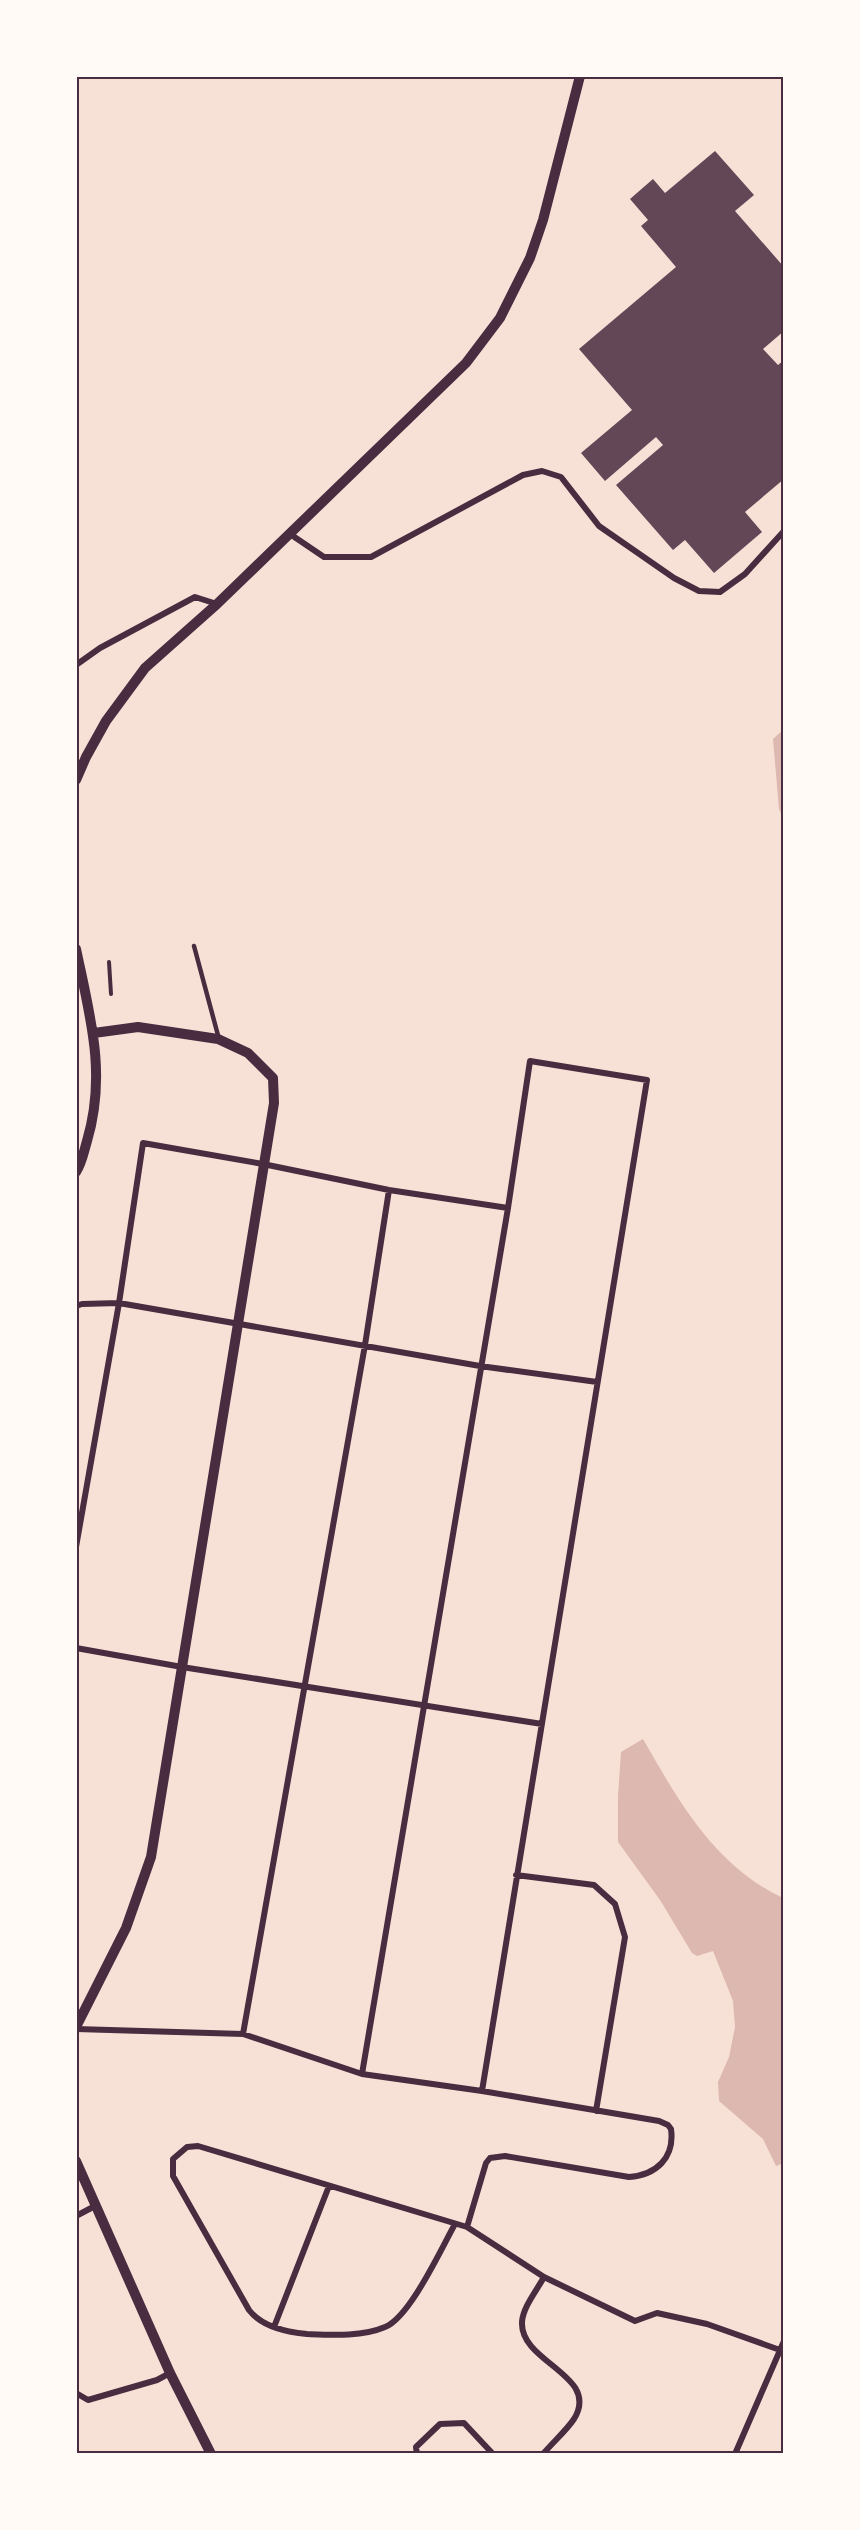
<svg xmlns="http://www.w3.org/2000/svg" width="860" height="2530" font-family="'Work Sans',sans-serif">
<rect width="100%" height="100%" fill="#f7e1d7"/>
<path fill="#dcb8b0" d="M783,730V817L779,809L773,739Z
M643,1739C679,1802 715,1866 783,1898L784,2163L776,2166L763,2139L719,2101L718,2082L729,2057L735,2027L733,2001L713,1951L697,1956L692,1953L660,1900L618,1842V1796L621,1752Z"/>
<path fill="#644757" d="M715,151L754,195L735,211L784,267V331L763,349L778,365L784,360V479L745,512L762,532L714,573L685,540L673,550L616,485L663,445L656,437L605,481L581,453L632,410L579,349L676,267L641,226L648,220L630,199L653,179L665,193Z"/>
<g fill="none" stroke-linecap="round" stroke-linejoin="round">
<path stroke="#4a2c40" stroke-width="4" d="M109,962L111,994"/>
<path stroke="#4a2c40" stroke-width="4.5" d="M194,946L219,1039"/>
<path stroke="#4a2c40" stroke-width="6" d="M290,534L324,557H371L523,475L542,471L561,477L599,526L674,578L699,591L720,592L745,574L784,531
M76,665L100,648L195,597L217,604
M76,1306L82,1304L119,1303L480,1366L597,1382
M76,1547L119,1303L143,1143L263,1164L389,1190L508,1208
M76,1648L182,1667L542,1724
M516,1875L594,1885L615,1904L625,1937L596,2111
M76,2029L243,2034L362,2074L482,2091L659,2121L668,2125L671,2129C675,2158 656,2175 629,2177L505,2156L490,2158L486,2163L467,2227
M243,2034L365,1345L389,1190
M362,2074L508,1208L530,1061L647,1080L482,2091
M76,2216L95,2206
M455,2224C441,2249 410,2317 385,2327C362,2337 331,2335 307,2334C286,2332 262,2327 249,2310L173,2176V2159L187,2147L198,2146L467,2227L544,2277L635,2321L657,2313L707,2324L780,2350
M274,2327L329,2186
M76,2393L88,2400L157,2380L170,2373
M417,2454L416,2447L440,2424L464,2423L493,2454
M543,2454C553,2442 566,2431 574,2419C601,2375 520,2363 522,2322C523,2307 537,2290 544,2277
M735,2454L784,2341"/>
<path stroke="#4a2c40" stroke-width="10" d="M76,780L86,757L106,721L145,668L217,604L466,363L500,318L530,258L543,220L580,76
M76,949C90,1016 107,1074 87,1141C84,1151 82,1163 76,1172
M76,2027L126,1928L151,1857L274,1103L273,1078L248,1053L218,1039L138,1027L94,1033
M76,2161L170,2373L211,2454"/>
</g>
<rect width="860" height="2530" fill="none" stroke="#fffaf5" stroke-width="156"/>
<rect x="78" y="78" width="704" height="2374" fill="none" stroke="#4a2c40" stroke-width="2"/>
</svg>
